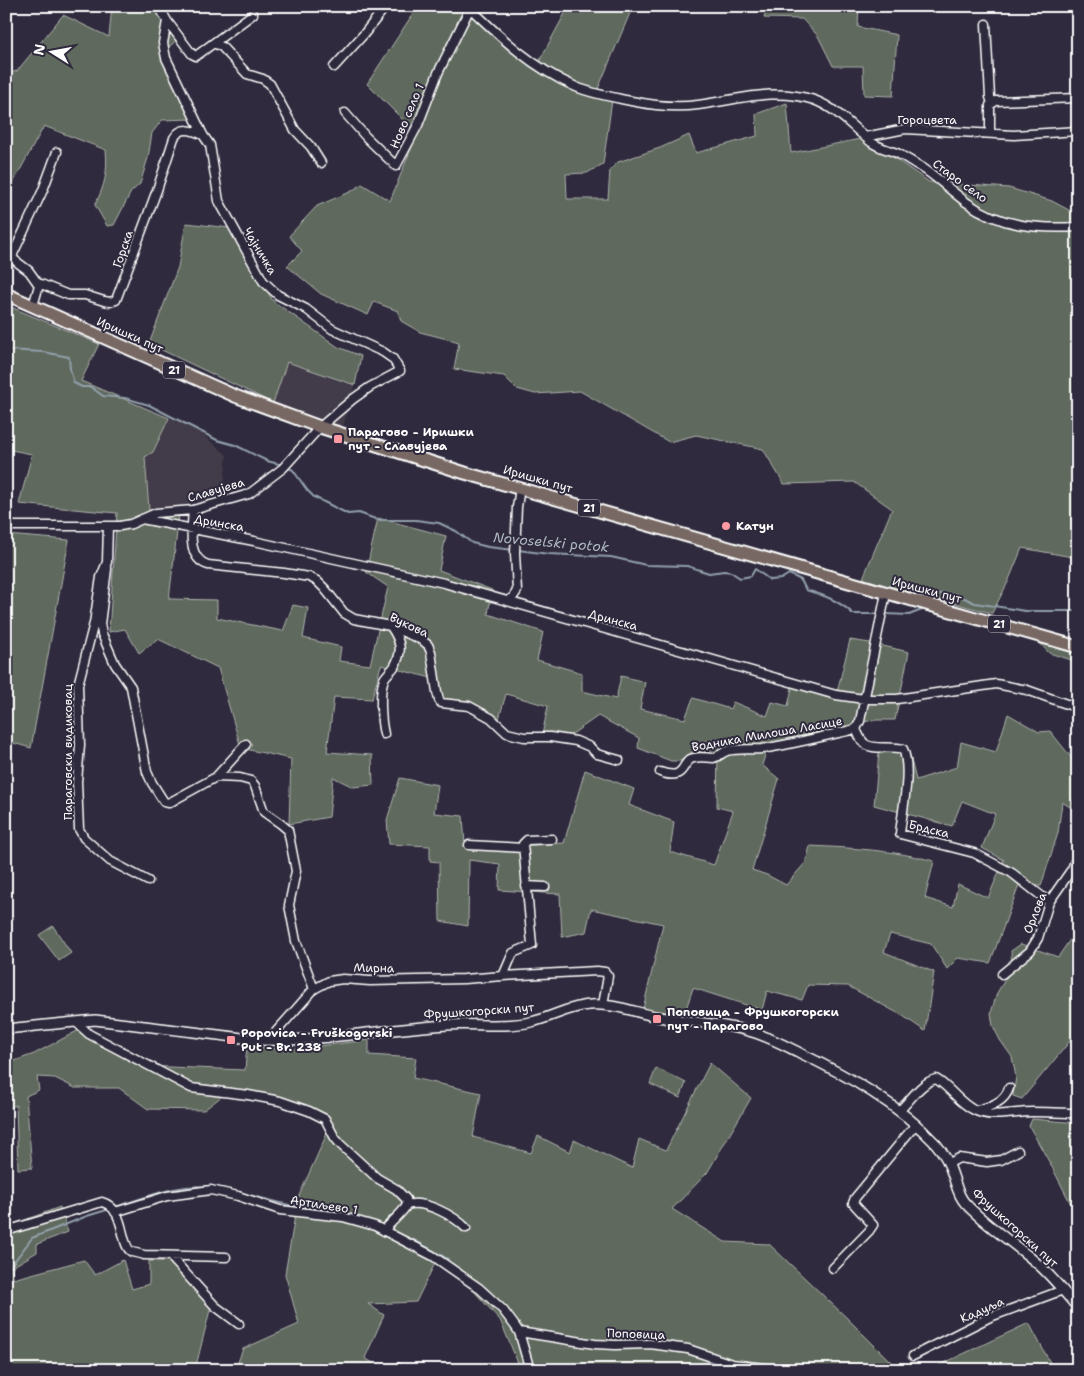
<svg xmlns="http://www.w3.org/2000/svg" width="1084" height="1376" font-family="'Shantell Sans',sans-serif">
<rect width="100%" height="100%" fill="#2f2a3d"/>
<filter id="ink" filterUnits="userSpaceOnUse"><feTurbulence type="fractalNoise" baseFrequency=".02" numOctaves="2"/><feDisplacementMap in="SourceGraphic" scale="10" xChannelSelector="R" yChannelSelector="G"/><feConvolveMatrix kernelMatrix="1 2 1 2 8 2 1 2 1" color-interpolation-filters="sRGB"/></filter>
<g filter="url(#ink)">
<path fill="#433a48" d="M287,362L355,385L343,427L273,403Z
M169,418L194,427L227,455L223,494L180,507L149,510L145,457L153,452Z"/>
<path fill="#5f695d" stroke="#afb4ae" d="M112,6H151L178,39L162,53L191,119L162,120L152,133L148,158L140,184L131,192L114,225L107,226L95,205C105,185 108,172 106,150L44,126L6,196V74L17,71L63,15L109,37Z
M418,6H454L471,16L535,69L569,6H633L595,96L612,100L603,164L587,173L566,174L567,199H608L610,170L618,162L660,148L689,135L696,153L757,136L756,114L787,103L791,153L865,138L929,182L1009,188L1052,201L1078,215V558L1022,548L1008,582L992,613L887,586L863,578L892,509L854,482L784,484L763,449L696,435L669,442L580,391L535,394L517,389L504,376L454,369L459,342L420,332L401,321L398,311L374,302L368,315L321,294L287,266L302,251L289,236L317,206L350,192L362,184L390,201L417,134L367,84Z
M768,6H859L858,27L897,35L893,96L864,95L863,66H833L818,36L802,19L764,18Z
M186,223L230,228L273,301L338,347L361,356L355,385L287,362L273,403L149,344L178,267Z
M6,305L99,344L81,381L169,418L153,452L145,457L149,510L180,507L169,599L217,600V618L283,631L293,605L308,608L303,638L341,647L339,661L370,665L388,587L366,572L378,518L446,536L439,570L492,590L488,614L543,632L537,660L582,673V691L616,699L621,676L645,682L640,709L685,719L693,698L730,709L733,702L767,716L772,702L788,706L794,679L837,692L850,640L870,643L909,652L895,720H873L769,743L762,765L779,779L752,870L767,875L786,885L806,862L810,846C852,848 893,850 934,861L925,898L953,907L958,884L988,898L1004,860L982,848L995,814L962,801L952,826L874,805L879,753L909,752L916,780L957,767L961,742L996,752L1008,714L1039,732L1050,731L1075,762L1078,763V812L1062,802L1058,833L1041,886L1019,885L990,963L958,958L947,969L931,944L890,934L884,952L934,972L925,1031L903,1016L848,986L808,985L802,1000L767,991L762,1010L693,988L684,1015L643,1009L663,924L591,909L586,932L562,937L560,894L499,890L500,864L469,860L468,926L440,921L439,862L430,861V846L389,844L387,820L400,778L438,785L434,813L463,816L465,846L521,851L520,846L564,843L585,770L634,789L629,805L674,822L670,852L714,865L733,811L717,807L718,753L693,751L682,761H671L638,748L639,738L598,716L568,737L542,735L548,706L506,694L497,726L468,708L440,707L435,679L381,665L372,699L334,697L327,752L372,755L373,785L353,787L333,777L329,817L289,824L291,759L241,748L218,668L158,639L139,653L125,629L109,632L117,513L19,504L32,454L6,449Z
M6,535L69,540L31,748L6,741Z
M1034,637L1078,649V662L1049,653Z
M53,926L71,953L59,961L39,935Z
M1078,928V1037L1075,1035L1022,1099L1013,1096L1016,1077L1012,1057L1000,1040L993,1026L991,1013L997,993L1012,968L1011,951L1021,944L1058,957Z
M79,1030L144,1066L245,1070L247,1046L286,1050L369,1040V1055L416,1058L413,1078L481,1093L473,1137L531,1153L538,1136L570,1152L574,1140L632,1168L639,1139L666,1150L710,1063L751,1098L707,1173L672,1209L725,1242L769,1244L849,1320L899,1370H521L500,1320L471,1288L435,1263L416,1302L368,1304L384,1315L365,1358L384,1370H235L243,1349L299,1324L285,1274L298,1198L325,1138L331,1118L286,1099L231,1089L204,1110L148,1109L119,1088H75L55,1078L37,1077L39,1090L26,1096L32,1168L18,1169L16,1105L6,1109V1064L34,1054Z
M656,1068L686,1083L680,1098L650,1084Z
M1032,1119L1078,1123V1218L1052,1167L1029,1126Z
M60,1207L68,1232L37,1244V1252L12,1267L13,1279L84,1260L95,1275L123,1260L132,1289L149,1284V1261H172L212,1302L195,1370H6V1246L8,1232L14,1224Z
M1029,1323L1054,1370H929Z"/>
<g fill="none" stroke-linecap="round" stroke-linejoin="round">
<path stroke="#92a0ab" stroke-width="2" d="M6,350L43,352L69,357L70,369L74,383L82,387H91L103,396L125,398L149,405L217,440L235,445L267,461L283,465
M287,467L293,470L307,490L314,497L348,514L359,513L378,520H416L439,523L456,531L472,543L488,547L514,550
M518,550L549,554L611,557L646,565L687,566L709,573L724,571L731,572L740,578L751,576L755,569L770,580L781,579L789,574L801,580L806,590C823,595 840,601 853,614H880
M938,594H956L975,603L1025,611H1078
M885,614L909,615L922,610
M216,1187L289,1205L342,1211L363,1219
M115,1207C146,1198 176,1183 209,1187
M390,1230L416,1241L448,1259
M6,1272L32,1238L87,1216L110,1209"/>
<g stroke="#fff" stroke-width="11">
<path id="minor" d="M468,6C501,38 533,68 576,87C593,94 612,97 631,101C651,105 677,108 698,105C737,100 775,87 814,100C838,109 852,127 871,142C879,148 890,150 899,154C906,158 914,163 921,167C937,177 951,191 966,202C1001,227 1037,229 1078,227
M167,21L192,54L196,56L253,14
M986,24L990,97L992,103
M214,43L222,47L247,74L263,79L270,84L295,130L311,147L321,163
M334,67L364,34L386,6
M345,113L366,137L396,166L418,125L438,73L470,8
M990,133V105L996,101L1078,98
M865,137L905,129L1014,135L1078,131
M39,285L29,271L13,259V254L43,190L57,152
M33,306L39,285L41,284L68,295H85L104,301L110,302L116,300L157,190L174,138C181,126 192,130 203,135
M193,510C192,528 186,558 208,565L284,573L309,577L317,581L325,589L344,613L354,619L390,626L422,640L428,645L431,652L437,692L439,700L441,703L469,706L491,718L507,733L524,737H550L576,741L590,747L597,754L619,760
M142,519L254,541L444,583L836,695L864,699H897L996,684L1027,690L1078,708
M6,526H120L131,524L156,513L193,510L249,494L283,468L320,427L353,399L370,387L400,371L393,359L383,352L332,329L306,309L278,295L263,281L219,201L210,145L203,135L166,58L163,43L167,21L159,6
M108,526L107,562L101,577L94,623L78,685L80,745L77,782L79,829L84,838L110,861L148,881
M107,569L100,624L102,634L115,664L131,687L147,772L152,783L164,802L169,803L174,800L216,777L246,744
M508,601L513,597L517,591L515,553L517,507L520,488
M856,729C858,734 861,740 864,743C871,751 891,745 903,749C912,770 902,811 900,834L974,853L1012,873L1049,902
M856,729L860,721L886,593
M384,734C381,721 379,692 384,679C386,675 391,671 394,667C403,652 401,641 391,627
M660,772C688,782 680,760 694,758C701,756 707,758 713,758C718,757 722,753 727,751C738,748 751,750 762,749C793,744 825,736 856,729
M216,777L240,778L251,781L255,786L264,812L281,824L288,830L296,871L289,905L296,941L314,989
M1078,802V812
M469,845L523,848
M526,886L545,887
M1002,974L1030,951L1038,938L1049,902L1072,869L1078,853
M503,976L513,953L532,945L523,844L527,840L552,839
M76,1022L89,1034L191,1088L248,1095L280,1101L309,1111L325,1119L335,1138L341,1145L377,1178L396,1189L406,1199L407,1205
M272,1040L275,1033L314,989L329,981L343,979L370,981L464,979L503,976L597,971L605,972L608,976L603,1005
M977,1110C990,1107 1005,1102 1009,1088
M899,1111C911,1100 920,1083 936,1079C950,1087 959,1103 974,1110C992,1119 1013,1112 1032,1112C1047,1112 1062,1113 1078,1113
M948,1164L959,1158L987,1162L1001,1160L1018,1151
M407,1205C424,1199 454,1216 466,1228
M115,1212L167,1196L211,1190L238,1196L280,1210L343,1217L375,1226L433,1256L479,1288L503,1310L515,1326L519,1332L530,1370
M6,1231L102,1202C127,1209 119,1246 132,1252C136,1253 141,1254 144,1255L226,1257
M384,1231C391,1221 401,1215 407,1205
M170,1256L215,1306L239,1324
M833,1268L869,1231L873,1225L853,1203L855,1198L916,1124
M519,1332L595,1344L615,1345L650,1344L688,1349L732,1364L780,1370
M913,1356L990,1317L1063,1290
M397,1370L398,1368"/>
</g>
<g stroke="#fff" stroke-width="12">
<path id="tertiary" d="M6,1029L95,1020L259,1040C322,1042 384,1029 447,1025C474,1023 504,1028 531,1022C551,1018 569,1006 590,1005C613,1003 637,1013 659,1017C690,1022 722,1023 752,1032C769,1037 784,1045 800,1053C848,1076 899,1104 936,1144C943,1152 949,1163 952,1173C956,1183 957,1194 965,1203C987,1227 1016,1244 1040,1266C1054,1279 1066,1294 1078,1308"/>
</g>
<g stroke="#fff" stroke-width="15">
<path id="primary" d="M6,294L235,396L320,427L465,473L1078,647"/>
</g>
<use href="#minor" stroke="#2f2a3d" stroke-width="8"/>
<use href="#tertiary" stroke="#2f2a3d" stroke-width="9"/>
<use href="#primary" stroke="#776864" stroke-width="11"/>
</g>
</g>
<g fill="#ff9aa2" stroke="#2f2a3d" stroke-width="2">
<rect x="333" y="434" width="10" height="10" rx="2.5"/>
<circle cx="726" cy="526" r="5"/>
<rect x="652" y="1014" width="10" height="10" rx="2.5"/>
<rect x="226" y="1035" width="10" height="10" rx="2.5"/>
</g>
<g text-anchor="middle" stroke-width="4" stroke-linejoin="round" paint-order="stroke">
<g fill="#2f2a3d" stroke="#c1bfc5" stroke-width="1">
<rect x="163" y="361.5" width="22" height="17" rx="4"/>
<rect x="578" y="499.5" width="22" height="17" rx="4"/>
<rect x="988" y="615.5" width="22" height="17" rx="4"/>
</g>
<g font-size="11" font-weight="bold" fill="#fff">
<text x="174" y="374">21</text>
<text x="589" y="512">21</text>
<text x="999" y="628">21</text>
</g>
<g font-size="12" fill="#fff" stroke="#2f2a3d">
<text transform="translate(407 116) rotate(-67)" y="4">Ново село 1</text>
<text x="927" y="124">Гороцвета</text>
<text transform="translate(960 181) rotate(36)" y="4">Старо село</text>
<text transform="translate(123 249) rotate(-71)" y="4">Горска</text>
<text transform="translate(260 251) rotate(59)" y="4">Чајничка</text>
<text transform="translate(130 335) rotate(24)" y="4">Иришки пут</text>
<text transform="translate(538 479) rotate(16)" y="4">Иришки пут</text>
<text transform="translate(216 490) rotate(-16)" y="4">Славујева</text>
<text transform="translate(219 523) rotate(10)" y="4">Дринска</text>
<text transform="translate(927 590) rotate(15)" y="4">Иришки пут</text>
<text transform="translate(613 620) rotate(15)" y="4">Дринска</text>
<text transform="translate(409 625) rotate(25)" y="4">Вукова</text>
<text transform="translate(767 734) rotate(-10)" y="4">Водника Милоша Ласице</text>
<text transform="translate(68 752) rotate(-90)" y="4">Параговски видиковац</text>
<text transform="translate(929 829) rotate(14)" y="4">Брдска</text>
<text transform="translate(1035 913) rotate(-68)" y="4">Орлова</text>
<text transform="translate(374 968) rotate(1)" y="4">Мирна</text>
<text transform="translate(479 1011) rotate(-4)" y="4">Фрушкогорски пут</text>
<text transform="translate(324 1205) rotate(9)" y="4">Артиљево 1</text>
<text transform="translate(1015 1228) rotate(42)" y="4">Фрушкогорски пут</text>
<text transform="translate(982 1310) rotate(-24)" y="4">Кадуља</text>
<text transform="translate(636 1334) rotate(2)" y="4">Поповица</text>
</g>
<g font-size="12" font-weight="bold" fill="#fff" stroke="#2f2a3d" text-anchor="start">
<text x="348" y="436">Парагово - Иришки<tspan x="348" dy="14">пут - Славујева</tspan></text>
<text x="736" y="530">Катун</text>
<text x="667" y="1016">Поповица - Фрушкогорски<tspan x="667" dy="14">пут - Парагово</tspan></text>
<text x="241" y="1037">Popovica - Fruškogorski<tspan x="241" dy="14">Put - Br. 238</tspan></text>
</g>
<g font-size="14" font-style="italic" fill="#adb8c0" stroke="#2f2a3d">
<text transform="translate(551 542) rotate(5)" y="5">Novoselski potok</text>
</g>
</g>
<rect width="1084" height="1376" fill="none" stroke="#2f2a3d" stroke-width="25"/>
<rect x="12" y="12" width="1059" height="1351" fill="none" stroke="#fff" stroke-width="2" filter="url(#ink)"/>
<g transform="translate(52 52) rotate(281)" stroke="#2f2a3d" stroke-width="4" paint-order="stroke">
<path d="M0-4L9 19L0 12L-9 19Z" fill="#ffffff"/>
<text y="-8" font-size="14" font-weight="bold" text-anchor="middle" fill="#ffffff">N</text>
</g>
</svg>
